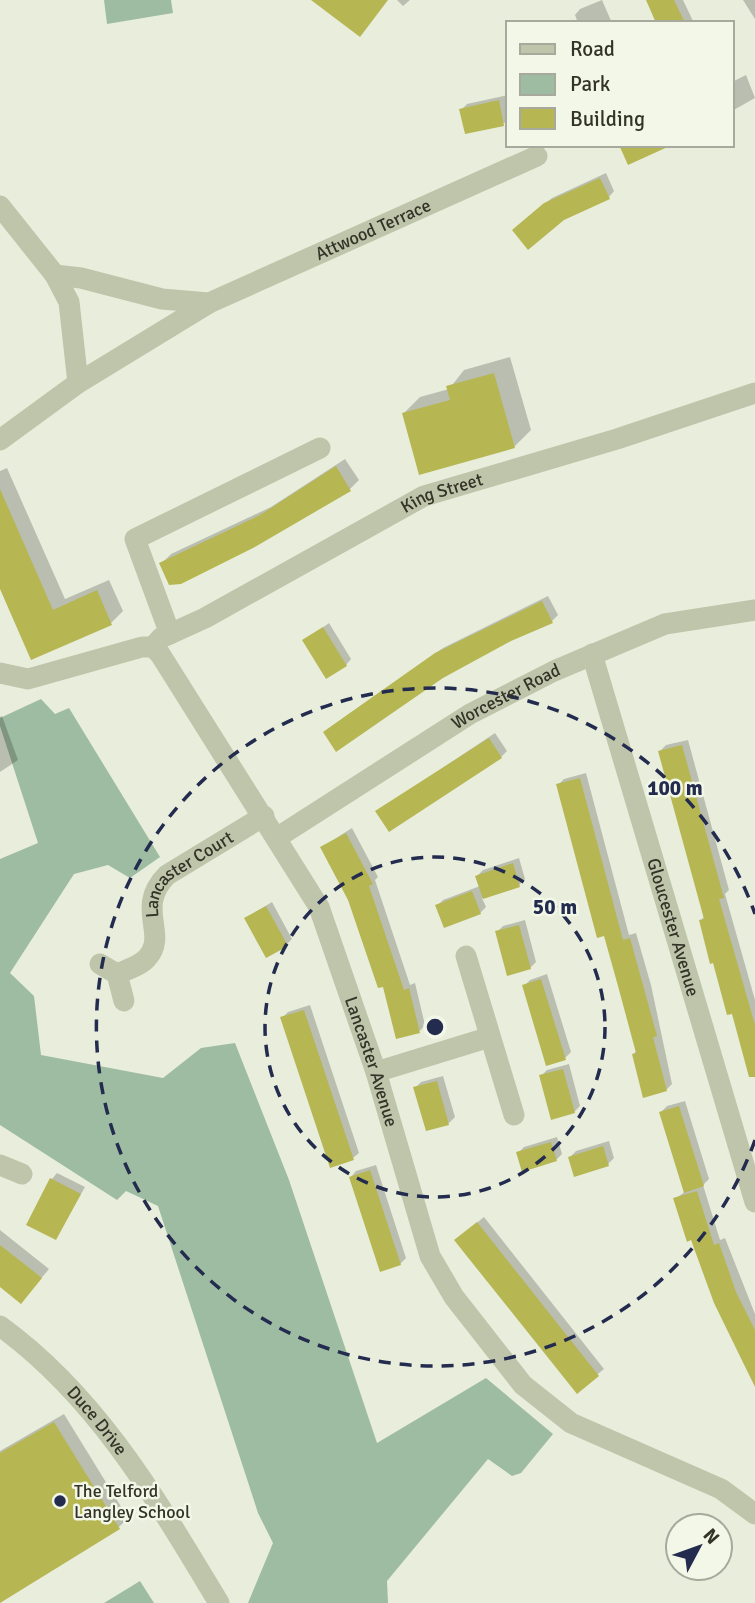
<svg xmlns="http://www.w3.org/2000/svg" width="755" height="1603" font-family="Signika,sans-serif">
<rect width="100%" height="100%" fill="#e9eedc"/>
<path fill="#9ebca1" d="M104,0H171L173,13L107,24Z
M41,699L55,714L69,708L160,857L130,878L108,865L74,874L10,973L34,996L41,1055L163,1078L201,1048L235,1043L289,1180L377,1443L486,1378L553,1434L521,1473L512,1476L488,1459L387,1581L388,1603H248L273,1543L258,1513L158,1206L126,1191L117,1200L0,1125V859L38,843L0,726V718Z
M140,1581L154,1603H104Z"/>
<path fill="#0003" d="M397,0H410L403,6Z
M602,0L612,23H578L575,15L580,9Z
M653,0H683L694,23H658Z
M743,0H755V19Z
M746,75L755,98L732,111V82Z
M508,95V122L466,132L461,110L467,104Z
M606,173L614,191L609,197L520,224L552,198Z
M510,357L531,430L514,447L404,413L420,397L449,389L464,370Z
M345,459L359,480L350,489L162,563L171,554L271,507Z
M7,468L65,599L109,580L123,611L111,623L32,658L0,585V471Z
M548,596L558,615L552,621L510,639L442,676L337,750L326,732L332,726L443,648Z
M329,623L351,659L346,665L304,641Z
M2,716L18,760L0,772V717Z
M495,733L507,751L501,757L378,811Z
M688,740L729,890L725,894L755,1000V1063L701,920L705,916L660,751L666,745Z
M586,773L629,935L636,933L651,985L672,1084L666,1090L634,1054L637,1050L606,934L558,785L564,779Z
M352,828L378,877L375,880L410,985L415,983L425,1025L420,1031L384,985L350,900L322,847Z
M519,858L525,879L519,885L482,898L486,907L480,913L437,906L443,900L480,886L477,876L483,870Z
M272,902L292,939L286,945L246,918Z
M525,920L536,962L530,968L497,932L503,926Z
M547,974L571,1052L565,1058L524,986L530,980Z
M310,1005L359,1153L353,1158L282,1018L288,1012Z
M569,1064L580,1106L574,1112L541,1076L547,1070Z
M443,1076L455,1117L449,1123L427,1129L415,1088L421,1082Z
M685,1101L709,1179L703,1185L720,1240L725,1238L755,1314V1384L675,1199L686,1191L661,1112L667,1106Z
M557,1137L562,1154L556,1160L518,1153L524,1147Z
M609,1141L614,1158L608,1164L570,1157L576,1151Z
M376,1165L406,1258L400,1264L351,1177L356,1171Z
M57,1173L85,1187L56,1238L52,1179Z
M484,1217L604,1369L577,1391L463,1234Z
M0,1230L49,1269L29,1293L0,1285Z
M64,1414L128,1518L119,1527L0,1602V1451Z"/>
<path fill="#b6b652" d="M311,0H388L360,37Z
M646,0H674L685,23H656Z
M499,100L504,126L465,134L459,109Z
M619,145H672L628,165Z
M600,178L610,199L564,220L528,250L512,230L544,203Z
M494,373L515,448L419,475L402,413L450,400L446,386Z
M336,466L351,491L253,548L181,584L169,585L159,563L260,515Z
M0,489L53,610L97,590L112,625L31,660L0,589Z
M542,601L553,623L511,641L443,678L336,752L323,732L435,653Z
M323,627L347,666L326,679L302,640Z
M489,738L502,758L389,832L375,811Z
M682,745L724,898L719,899L755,1025V1077H749L732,1014L727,1015L713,963L710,964L699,920L704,919L658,751Z
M580,778L623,940L630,938L657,1036L653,1037L667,1091L643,1098L632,1054L636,1053L618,986L604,936L597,938L556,784Z
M346,833L373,884L369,886L404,990L409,988L420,1033L396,1039L383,987L378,988L348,900L320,847Z
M513,863L520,887L483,899L475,876Z
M472,891L481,914L444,928L435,905Z
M266,906L288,946L266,958L244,918Z
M519,925L531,969L507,976L495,931Z
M541,979L566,1060L546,1066L522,985Z
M304,1010L354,1160L330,1168L280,1017Z
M563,1069L575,1113L551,1120L539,1075Z
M437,1081L449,1125L426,1131L413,1087Z
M679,1106L704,1186L684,1193L659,1112Z
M551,1142L557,1161L522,1172L516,1152Z
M603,1146L609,1166L574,1177L568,1157Z
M370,1170L401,1265L380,1272L349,1177Z
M50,1178L81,1194L56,1240L26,1225Z
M697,1191L714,1245L719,1243L736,1292L755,1330V1387L714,1303L691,1240L687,1242L673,1198Z
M477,1222L599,1376L577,1394L454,1240Z
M0,1245L42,1278L21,1304L0,1287Z
M54,1422L120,1529L0,1603V1453Z"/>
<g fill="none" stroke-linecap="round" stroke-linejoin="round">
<g stroke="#bfc5aa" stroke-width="21">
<path id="s1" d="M0,206L55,275L81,278L162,299L209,303L537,156"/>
<path d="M55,275L69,302L78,383"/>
<path d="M0,440L78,383L209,303"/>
<path d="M170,634L135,539L320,448"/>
<path id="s2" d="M153,647L161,638L205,618L424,496L617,439L755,393"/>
<path id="s3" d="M592,654L755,1202"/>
<path id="s4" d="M0,673L28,679L142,647H153L160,654L319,907L376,1072L430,1256L454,1297L523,1385L571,1423L721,1489L755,1514"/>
<path id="s5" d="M278,837L470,714L554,671L665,624L755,610"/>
<path d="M466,956L514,1115"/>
<path d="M100,964L117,974L124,1001"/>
<path id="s6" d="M117,974C126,970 140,966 147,958C169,934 134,908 167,875L264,816"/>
<path d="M376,1072L490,1037"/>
<path d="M0,1165L22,1174"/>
<path id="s7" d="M0,1326C98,1397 158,1502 219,1603"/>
</g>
</g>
<g fill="none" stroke="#232b4f" stroke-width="3.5" stroke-dasharray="12 9">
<circle cx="435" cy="1027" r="170"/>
<path d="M755 1140A339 339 0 1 1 755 914"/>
</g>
<circle fill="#232b4f" stroke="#f2f7e8" stroke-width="2.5" cx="60" cy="1501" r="7"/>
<g text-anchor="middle" stroke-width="5" stroke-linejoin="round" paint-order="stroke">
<g font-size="18" fill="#333328" stroke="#f2f7e8">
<text dy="6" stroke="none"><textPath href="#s1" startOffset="425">Attwood Terrace</textPath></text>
<text dy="6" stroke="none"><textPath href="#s2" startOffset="329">King Street</textPath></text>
<text dy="6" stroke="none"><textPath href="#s5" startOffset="268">Worcester Road</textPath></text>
<text dy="6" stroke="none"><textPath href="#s6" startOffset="138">Lancaster Court</textPath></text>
<text dy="6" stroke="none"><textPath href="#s3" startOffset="285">Gloucester Avenue</textPath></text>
<text dy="6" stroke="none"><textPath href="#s4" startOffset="630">Lancaster Avenue</textPath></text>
<text dy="6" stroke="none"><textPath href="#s7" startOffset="136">Duce Drive</textPath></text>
</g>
<g font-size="18" fill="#333328" stroke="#f2f7e8" text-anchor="start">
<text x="74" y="1497">The Telford<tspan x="74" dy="21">Langley School</tspan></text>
</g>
</g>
<circle cx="435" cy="1027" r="10" fill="#232b4f" stroke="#f2f7e8" stroke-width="3.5"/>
<g font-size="21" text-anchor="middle" font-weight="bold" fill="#232b4f" stroke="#f2f7e8" stroke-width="5" stroke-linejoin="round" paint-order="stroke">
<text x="675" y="795">100 m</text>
<text x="555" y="914">50 m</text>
</g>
<rect x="506" y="21" width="228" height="126" fill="#f2f7e8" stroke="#a6a99b" stroke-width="2"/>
<rect x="520" y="44" width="35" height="10" fill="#bfc5aa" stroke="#a6a99b" stroke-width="2"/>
<text x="570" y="56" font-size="21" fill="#333328">Road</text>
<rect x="520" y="74" width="35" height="21" fill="#9ebca1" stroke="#a6a99b" stroke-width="2"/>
<text x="570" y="91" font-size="21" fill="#333328">Park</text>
<rect x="520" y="108" width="35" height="21" fill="#b6b652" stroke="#a6a99b" stroke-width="2"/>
<text x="570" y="126" font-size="21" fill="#333328">Building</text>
<g transform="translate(699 1547) rotate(49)"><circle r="33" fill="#f2f7e8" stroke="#a6a99b" stroke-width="2"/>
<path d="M0-5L12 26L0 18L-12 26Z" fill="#232b4f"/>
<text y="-10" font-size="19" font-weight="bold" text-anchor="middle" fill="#333328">N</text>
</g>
</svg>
